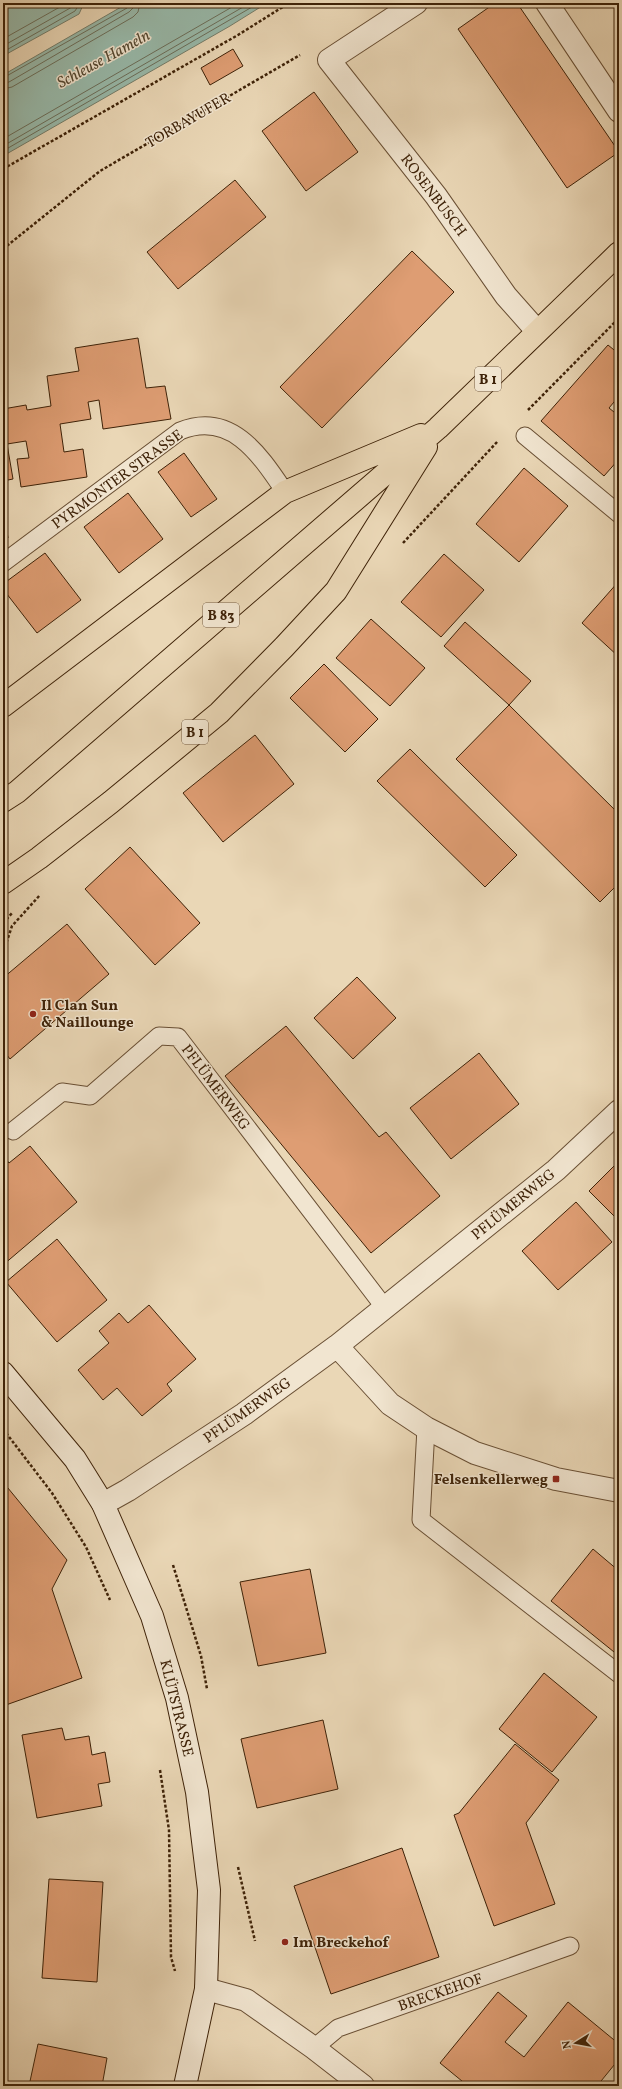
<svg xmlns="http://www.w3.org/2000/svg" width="622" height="2089" font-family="Vollkorn,serif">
<rect width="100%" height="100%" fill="#ead7b6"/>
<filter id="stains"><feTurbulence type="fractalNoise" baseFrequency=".005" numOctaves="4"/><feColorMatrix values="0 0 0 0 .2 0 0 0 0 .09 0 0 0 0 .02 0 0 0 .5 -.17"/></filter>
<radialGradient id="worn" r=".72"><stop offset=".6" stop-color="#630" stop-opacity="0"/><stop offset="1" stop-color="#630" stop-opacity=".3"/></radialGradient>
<path fill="#98baab" stroke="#747d6a" d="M3,3H84L79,14L3,56Z
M128,3H267L230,26L3,156V75Z"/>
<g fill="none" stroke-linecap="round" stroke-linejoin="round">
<path stroke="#6b6e5a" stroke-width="1" d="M3,39L67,3
M3,46L72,7L74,3
M3,52L75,11L80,3
M3,78L127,8L129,3
M3,83L9,82L129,12L133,8L134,3
M3,89L12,87L133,17L138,12L140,3
M3,139L239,3
M3,146L250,3
M3,151L259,3"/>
</g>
<path fill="#de9d73" stroke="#3e2208" d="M495,3H517L619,152L567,188L458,29Z
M233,49L243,66L210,85L201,68Z
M314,92L358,152L306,191L262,131Z
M235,180L266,217L178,289L147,252Z
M412,251L454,292L322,428L280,387Z
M138,338L146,388L165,386L171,419L103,429L99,400L88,402L91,419L60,424L64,452L83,449L87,477L21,487L17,459L29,458L26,441L7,444L13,479L3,481V409L26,405L27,410L51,406L47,376L79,371L75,348Z
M608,345L619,354V396L609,408L619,416V459L604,476L541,421Z
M184,453L217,499L191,517L158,472Z
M524,468L568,506L519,562L476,524Z
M128,493L163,539L119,573L84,527Z
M3,507L8,538L3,539Z
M45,553L81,600L37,633L3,589V584Z
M444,554L484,590L441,637L401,602Z
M619,581V657L582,623Z
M371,619L425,668L390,706L336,658Z
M465,622L531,681L509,705L444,646Z
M324,664L378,719L345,752L290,698Z
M509,705L619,814V883L600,902L456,759Z
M255,735L294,784L223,842L183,793Z
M410,749L517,855L485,887L377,781Z
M130,847L200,923L155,965L85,889Z
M67,924L109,974L10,1059L3,1050V978Z
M357,977L396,1018L353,1059L314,1018Z
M286,1026L379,1137L386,1132L440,1196L371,1253L225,1076Z
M479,1053L519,1104L451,1159L410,1108Z
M30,1146L77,1202L3,1265V1155L9,1163Z
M619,1161V1221L589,1191Z
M576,1202L612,1242L558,1290L522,1251Z
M57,1239L107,1300L57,1342L6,1282Z
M149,1305L196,1359L167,1384L172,1391L142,1416L117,1388L103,1400L78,1370L109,1343L99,1331L119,1313L128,1323Z
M3,1482L67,1560L52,1589L82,1678L3,1706Z
M593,1549L619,1571V1656L551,1601Z
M310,1569L326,1653L258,1666L240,1582Z
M544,1673L597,1717L552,1772L499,1729Z
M323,1720L338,1789L257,1808L241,1739Z
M62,1728L65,1740L89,1736L92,1755L105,1752L110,1782L98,1784L102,1806L37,1818L22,1735Z
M515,1744L559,1780L526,1823L555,1904L494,1926L454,1815L459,1813Z
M402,1848L439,1957L331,1994L294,1886Z
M49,1879L103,1882L97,1982L42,1978Z
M498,1992L527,2016L505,2042L524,2057L568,2002L619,2044V2059L597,2086H468L440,2063Z
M38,2044L107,2058L102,2086H29Z"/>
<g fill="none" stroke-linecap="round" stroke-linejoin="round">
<g stroke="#694f34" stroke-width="19">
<path id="service" d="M525,436L619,514
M3,563L180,431C231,410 260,455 285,492
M13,1131L62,1092L90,1096L159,1036L178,1037L385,1308
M426,1428L421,1520L619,1674
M314,2048L338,2028L570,1946"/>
</g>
<g stroke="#694f34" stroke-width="24">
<path id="minor" d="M416,3L329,60L436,196L506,296L537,331
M547,3L619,111
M337,1346L390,1404L426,1428L475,1453L556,1479L619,1491
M103,1504L128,1490L244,1414L337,1346L556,1170L619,1111
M206,1989L246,2000L314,2048L363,2086"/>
</g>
<g stroke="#3e2208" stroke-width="24">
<path id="secondary" d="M3,1373L75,1459L103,1504L152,1616L177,1698L197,1792L209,1890L206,1989L185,2086"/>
</g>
<g stroke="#3e2208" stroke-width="24">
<path id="primary" d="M3,706L285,492L421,435
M3,801L17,792L438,428L619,253
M3,883L39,858L111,802L219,713L284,647L336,591L426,447"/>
</g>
<path stroke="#3e2208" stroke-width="2.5" stroke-dasharray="3 2" stroke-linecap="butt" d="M3,169L238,35L289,3
M3,249L100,171L300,55
M528,410L619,318
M403,543L498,441
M3,923L13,912
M3,946L6,944L12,926L40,895
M3,1429L52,1493L86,1547L110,1600
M173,1565L201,1656L207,1689
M160,1770L169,1830L171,1957L175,1971
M238,1867L255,1941"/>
<use href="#service" stroke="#f1e5d0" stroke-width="17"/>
<use href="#minor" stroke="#f1e5d0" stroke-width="22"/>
<use href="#secondary" stroke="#f1e5d0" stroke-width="22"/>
<use href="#primary" stroke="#ead7b6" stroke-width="22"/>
</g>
<g fill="#8f2418" stroke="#f1e5d0" stroke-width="1.5">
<circle cx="33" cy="1014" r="4"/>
<rect x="552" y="1475" width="8" height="8" rx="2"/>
<circle cx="285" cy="1942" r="4"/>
</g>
<g text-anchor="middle" stroke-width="3" stroke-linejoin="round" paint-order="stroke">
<g fill="#f1e5d0" stroke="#745c44" stroke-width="1">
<rect x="475" y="367" width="26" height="24" rx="3"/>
<rect x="203" y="603" width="36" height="24" rx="3"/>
<rect x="182" y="720" width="26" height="24" rx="3"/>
</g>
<g font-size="14" font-weight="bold" fill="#3e2208">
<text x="488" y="384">B 1</text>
<text x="221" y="620">B 83</text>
<text x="195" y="737">B 1</text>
</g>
<g font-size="15" fill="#3e2208" stroke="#f1e5d0">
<text transform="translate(188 120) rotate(-30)" y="5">TORBAYUFER</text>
<text transform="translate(434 195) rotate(53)" y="5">ROSENBUSCH</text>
<text transform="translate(117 479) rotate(-36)" y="5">PYRMONTER STRASSE</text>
<text transform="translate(216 1087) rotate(53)" y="5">PFLÜMERWEG</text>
<text transform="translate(513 1204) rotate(-39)" y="5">PFLÜMERWEG</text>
<text transform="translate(247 1410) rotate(-35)" y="5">PFLÜMERWEG</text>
<text transform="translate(177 1708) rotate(76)" y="5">KLÜTSTRASSE</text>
<text transform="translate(440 1992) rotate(-19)" y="5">BRECKEHOF</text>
</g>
<g font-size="15" font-weight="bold" fill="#3e2208" stroke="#f1e5d0" text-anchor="start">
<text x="41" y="1010">Il Clan Sun<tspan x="41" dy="17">&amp; Naillounge</tspan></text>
<text x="548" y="1484" text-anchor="end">Felsenkellerweg</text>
<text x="293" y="1947">Im Breckehof</text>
</g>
<g font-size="16" font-style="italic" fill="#544831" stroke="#f1e5d0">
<text transform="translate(103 58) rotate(-29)" y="6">Schleuse Hameln</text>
</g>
</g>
<rect width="622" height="2089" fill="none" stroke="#ead7b6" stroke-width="16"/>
<rect x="4" y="4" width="614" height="2081" fill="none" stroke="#3e2208" stroke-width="2"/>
<rect x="8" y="8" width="606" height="2073" fill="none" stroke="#3e2208"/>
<g transform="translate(576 2043) rotate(259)" stroke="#f1e5d0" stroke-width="3" paint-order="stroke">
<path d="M0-3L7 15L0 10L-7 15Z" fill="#3e2208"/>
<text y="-6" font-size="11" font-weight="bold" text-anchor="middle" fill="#3e2208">N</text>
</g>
<rect width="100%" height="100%" filter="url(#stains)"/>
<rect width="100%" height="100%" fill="url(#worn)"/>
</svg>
